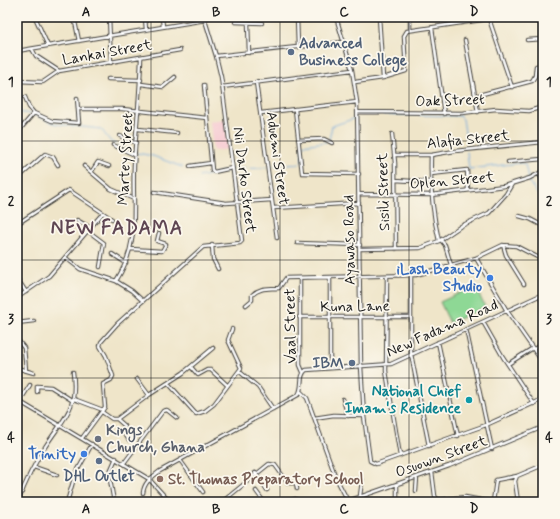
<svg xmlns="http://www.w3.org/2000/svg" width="560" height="519" font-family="Mynerve,sans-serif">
<rect width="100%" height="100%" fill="#fbf7ec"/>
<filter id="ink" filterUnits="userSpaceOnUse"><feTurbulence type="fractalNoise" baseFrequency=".025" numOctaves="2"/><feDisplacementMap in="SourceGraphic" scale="8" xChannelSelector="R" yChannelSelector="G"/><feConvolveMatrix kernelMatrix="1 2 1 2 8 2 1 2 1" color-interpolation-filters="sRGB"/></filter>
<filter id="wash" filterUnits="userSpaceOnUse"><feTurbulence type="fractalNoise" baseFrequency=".012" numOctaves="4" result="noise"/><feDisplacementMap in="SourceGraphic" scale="16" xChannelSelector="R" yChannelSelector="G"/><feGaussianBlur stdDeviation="0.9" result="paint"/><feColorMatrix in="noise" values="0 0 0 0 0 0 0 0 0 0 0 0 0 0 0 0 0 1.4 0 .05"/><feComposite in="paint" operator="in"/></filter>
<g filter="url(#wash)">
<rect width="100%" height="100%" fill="#efe5c9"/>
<path fill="#f7cfd4" d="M225,119L228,149L213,151L210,121Z"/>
<path fill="#8ed895" stroke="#557a58" d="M475,286L485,307L450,323L440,302Z"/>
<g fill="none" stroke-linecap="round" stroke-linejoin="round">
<path stroke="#6ca7dd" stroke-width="1" d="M17,112L31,114
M361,114L460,116L463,119L466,139
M34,115L56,124L101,129L111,142L133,152
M329,140L332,126L356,118
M467,152L469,169L520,163L525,164L529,182L541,199L542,210
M137,153L153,156L182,167
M302,162V145L326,142
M271,166L299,164
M234,169C245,167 254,170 266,167
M199,177L230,170"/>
</g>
</g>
<g filter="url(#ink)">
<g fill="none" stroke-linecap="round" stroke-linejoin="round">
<g stroke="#3c3a36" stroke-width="4.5">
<path id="minor" d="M35,17L48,46
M74,17L79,41
M109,17L111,63
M145,17L146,30
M162,17L163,27
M297,17L298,47
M336,17L352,70L357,102L361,366L364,416L370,461L376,464L486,425L543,399
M379,17L383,78
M410,17V30
M489,19L512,87
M235,22L262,23
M248,23L249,53
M432,28L444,114
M465,40L478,112
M527,40L543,39
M32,49L36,56L59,71
M17,51L205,20
M216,56L343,42
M108,79L141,80
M17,81L43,82L59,71L180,50
M256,82L277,238
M355,82L383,78L406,71L404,36L407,31L502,17
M141,84L163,87L175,77
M204,85L212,170L214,172L232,168
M222,87L352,70
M475,96L532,81L535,76L536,66L543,65
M25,97L29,107L34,113
M79,109H122L207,118
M295,109L302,173L359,174
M358,112L462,113L496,109L529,111L543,107
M261,113L357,102
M138,129L177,133
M17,133L34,113L52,121L79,123L77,98
M392,134L395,163L396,249
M120,136L136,143
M298,140L324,139L332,143
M113,145L135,155
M394,155H431L455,151L543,142
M431,155C430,185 432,212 439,241
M508,162L543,159
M84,166L111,189L134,199
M190,166L211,163
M92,171L98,162L109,166
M431,174L467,170L468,190
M539,174L543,181
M17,179L45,154L53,157L58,165
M395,180L430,182
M154,192L226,203L272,200
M359,194L431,195L504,186L530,178L543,171
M274,208L359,203
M519,216L530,219L543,226
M77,220L89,227
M17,224L69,190L112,219
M88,231L104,243L100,267
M441,240L445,245L451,265
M297,243L360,245
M212,245L213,259L218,269
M503,245L506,255L524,284
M131,249L162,251L166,244L157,241L159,233
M360,249L420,248L439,241L461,226L489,213L506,194L512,184
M112,254L126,263
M66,258L80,269L116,281L132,291L143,301
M476,258L507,311L543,363
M411,276V354L429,446
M387,277L386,371L400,456
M17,278L26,292
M300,278V365L303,372
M116,281C141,242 132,208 134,165C136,129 140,94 141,58
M539,296L543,303
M17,298L49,276L102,214
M246,305L252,300V295C260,287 268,289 279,288L286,278L416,275L476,258L503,245L516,246L543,260
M299,317H411
M483,322L503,357L534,404
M17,323L34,321
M466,329L492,449
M17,339L24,348L26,370
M438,342L458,436
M534,349L543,344
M508,364L533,348
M191,367L198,375L207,370H211L227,385
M330,367V277
M17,368L34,373
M240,372L258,387L273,409
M137,379L149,395
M168,383L196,414L205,411L214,404L241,368L228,340L232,329
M37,392V386L51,387L73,401
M301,392L307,398L336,478L348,501
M74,399L103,410
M343,399L348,416
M17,400L149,479L170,502
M20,401L30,385
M102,412L112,419H117L149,395L183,373L213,348
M314,418L334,415L364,416
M117,419L125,426L124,433L129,440
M17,429L18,430
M82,438L105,407L103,384L111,380L113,376L106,356L100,346L101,342L117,324L203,247L240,243L242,241L221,77L216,56L204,17
M180,460L203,492
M124,463L163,411L167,410L177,418
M34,467L57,475
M432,472L435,496L438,500L465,497L492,502
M255,473L267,490
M517,476L515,481L518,502
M256,491L264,502
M416,491L417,477
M143,493C144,482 152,477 160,471L298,395C304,387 298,376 306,370L391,364L543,294
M360,496L362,481L360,478
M18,502C25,483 34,464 45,447C64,417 78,410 73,372
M67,502L75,475L92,444
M114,502L109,474L116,458
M222,502L269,464L275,465L288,483H296L297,489
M288,502L295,499
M345,502L449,466L543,427
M397,502V484
M493,502L496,480L517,476L543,465"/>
</g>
<use href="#minor" stroke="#fff" stroke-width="2.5"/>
</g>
</g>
<path fill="none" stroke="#1c1c1c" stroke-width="1" stroke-opacity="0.55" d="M151,17V502M280,17V502M409,17V502M17,141H543M17,260H543M17,378H543"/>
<g fill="#5c6f8a" stroke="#fbf7ec" stroke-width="1.5">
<circle cx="291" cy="52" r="4"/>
<circle cx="352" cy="363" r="4"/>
<circle cx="99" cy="461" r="4"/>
</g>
<g fill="#3f7fe0" stroke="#fbf7ec" stroke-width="1.5">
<circle cx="490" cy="278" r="4"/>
<circle cx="84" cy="454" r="4"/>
</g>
<circle fill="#0f9aa8" stroke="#fbf7ec" stroke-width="1.5" cx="469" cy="400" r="4"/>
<circle fill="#6b7280" stroke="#fbf7ec" stroke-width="1.5" cx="98" cy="439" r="4"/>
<circle fill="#8d6e63" stroke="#fbf7ec" stroke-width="1.5" cx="160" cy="479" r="4"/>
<g text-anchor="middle" stroke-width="3.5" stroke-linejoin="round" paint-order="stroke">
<g font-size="15" font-weight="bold" fill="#4e5e75" stroke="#fbf7ec" text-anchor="start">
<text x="299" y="48">Advanced<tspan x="299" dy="17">Business College</tspan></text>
<text x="344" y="368" text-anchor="end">IBM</text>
<text x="99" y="481" text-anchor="middle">DHL Outlet</text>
</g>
<g font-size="15" fill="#1c1c1c" stroke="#fbf7ec">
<text transform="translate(107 52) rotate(-10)" y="5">Lankai Street</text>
<text transform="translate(450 100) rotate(-2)" y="5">Oak Street</text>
<text transform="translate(468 139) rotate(-6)" y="5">Alafia Street</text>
<text transform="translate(278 158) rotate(82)" y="5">Aduemi Street</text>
<text transform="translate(125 159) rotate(-87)" y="5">Martey Street</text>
<text transform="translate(245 180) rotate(83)" y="5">Nii Darko Street</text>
<text transform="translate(452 180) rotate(-5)" y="5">Oplen Street</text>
<text transform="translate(383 192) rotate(-92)" y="5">Sisili Street</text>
<text transform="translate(349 240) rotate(-91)" y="5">Ayawaso Road</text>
<text transform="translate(355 306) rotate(-1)" y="5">Kuna Lane</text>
<text transform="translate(290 326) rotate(-91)" y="5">Vaal Street</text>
<text transform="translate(442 328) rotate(-24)" y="5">New Fadama Road</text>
<text transform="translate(441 456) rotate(-20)" y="5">Osuown Street</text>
</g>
<g font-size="15" font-weight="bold" fill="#366cbe" stroke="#fbf7ec" text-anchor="end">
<text x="482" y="274">iLash Beauty<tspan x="482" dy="17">Studio</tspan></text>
<text x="76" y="459">Trinity</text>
</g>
<g font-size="15" font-weight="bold" fill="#0d838f" stroke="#fbf7ec" text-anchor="end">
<text x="461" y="396">National Chief<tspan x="461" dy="17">Imam's Residence</tspan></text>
</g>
<g font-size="15" font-weight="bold" fill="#5b616d" stroke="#fbf7ec" text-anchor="start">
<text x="106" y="435">Kings<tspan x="106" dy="17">Church, Ghana</tspan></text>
</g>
<g font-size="15" font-weight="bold" fill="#785e54" stroke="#fbf7ec" text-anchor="start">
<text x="168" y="484">St. Thomas Preparatory School</text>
</g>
<g font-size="19" font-weight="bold" letter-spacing="1" fill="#5f4653" stroke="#fbf7ec">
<text x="117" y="234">NEW FADAMA</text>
</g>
</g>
<rect width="560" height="519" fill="none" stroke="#fbf7ec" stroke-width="44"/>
<rect x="22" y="22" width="516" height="475" fill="none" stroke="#1c1c1c" stroke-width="1.5"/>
<g font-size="13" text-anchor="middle" font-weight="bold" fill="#1c1c1c">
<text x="86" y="16">A</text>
<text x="216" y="16">B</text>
<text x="344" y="16">C</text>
<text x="474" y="16">D</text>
<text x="11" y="86">1</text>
<text x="549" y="86">1</text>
<text x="11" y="205">2</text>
<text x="549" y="205">2</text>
<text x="11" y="323">3</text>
<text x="549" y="323">3</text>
<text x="11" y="442">4</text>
<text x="549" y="442">4</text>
<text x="86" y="513">A</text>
<text x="216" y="513">B</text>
<text x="344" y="513">C</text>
<text x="474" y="513">D</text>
</g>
</svg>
